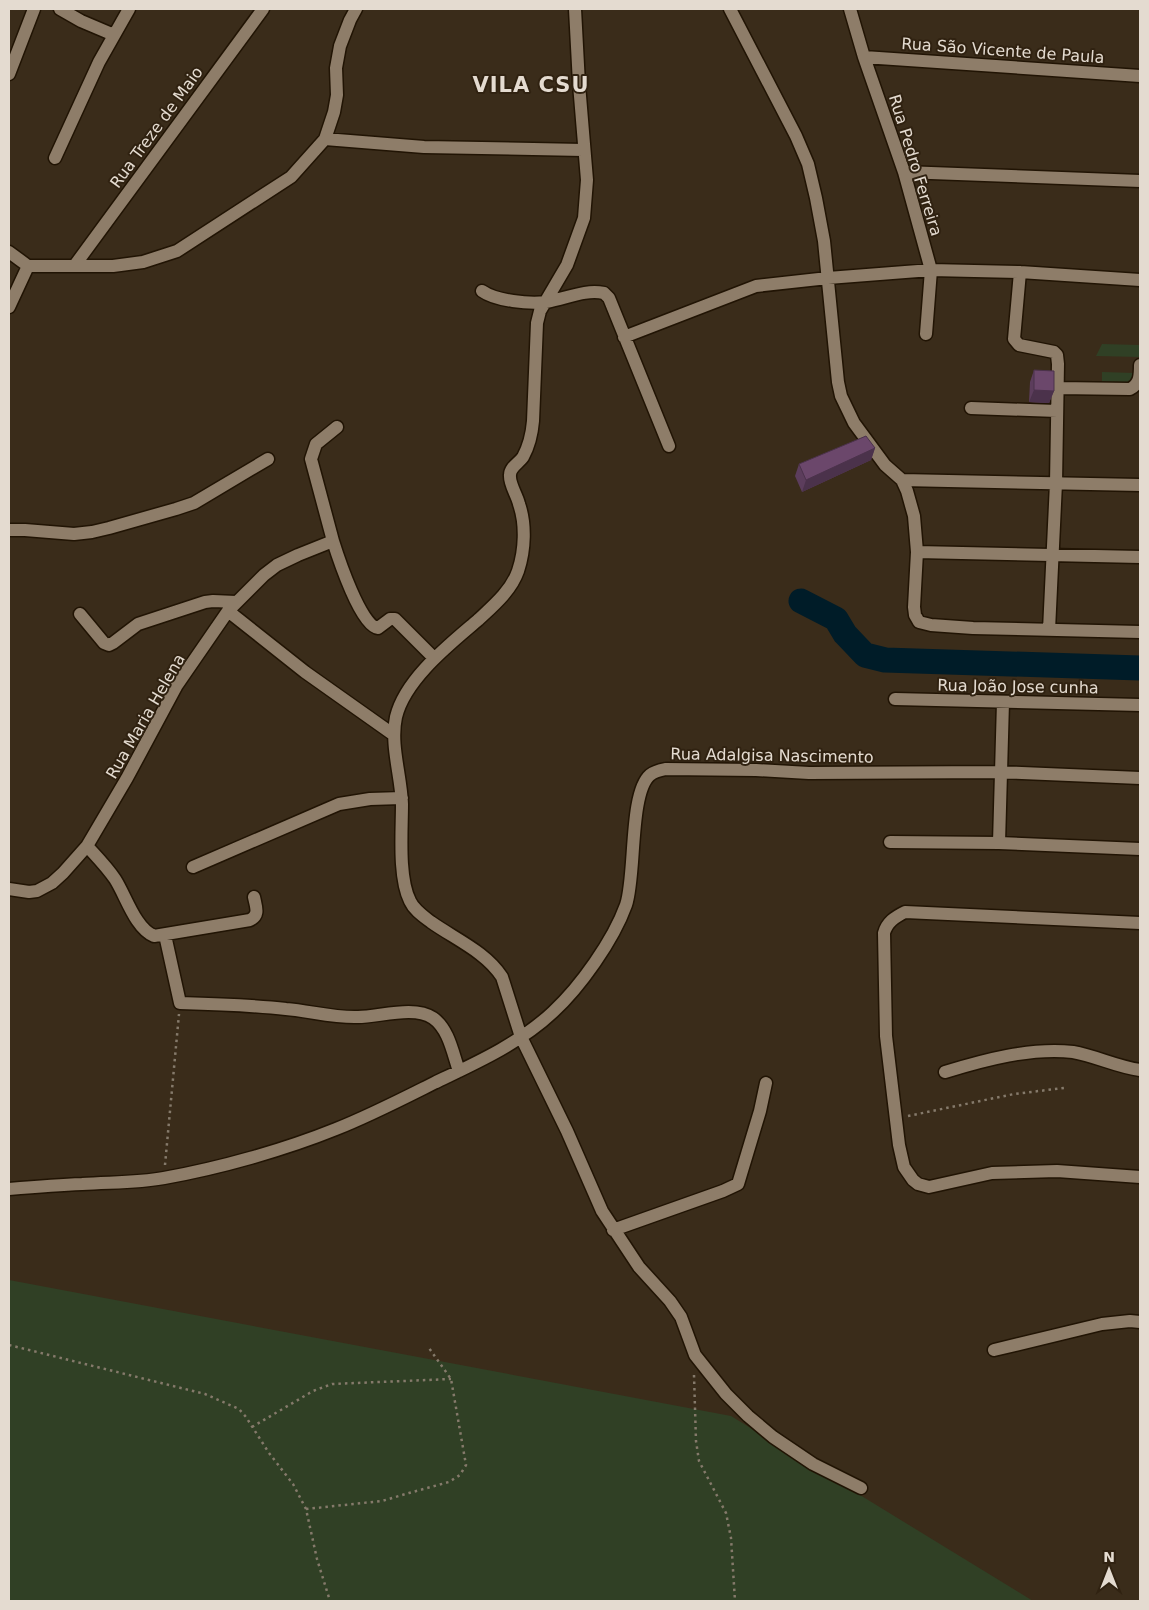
<svg xmlns="http://www.w3.org/2000/svg" width="1149" height="1610" font-family="'DejaVu Sans',sans-serif">
<rect width="100%" height="100%" fill="#3a2c1a"/>
<path fill="#304025" d="M1140,341V357L1096,356L1102,344L1139,345Z
M1102,372L1134,373L1129,387L1102,386Z
M9,1280L731,1416L1033,1601H9Z"/>
<g fill="none" stroke-linecap="round" stroke-linejoin="round">
<path stroke="#001c28" stroke-width="25" d="M801,601L836,619L845,634L865,655L885,660L1140,668"/>
<g stroke="#211404" stroke-width="15">
<path id="minor" d="M60,9L81,21L114,35
M575,9L579,84L587,180L584,218L567,265L540,311L537,323L533,421C532,433 529,446 523,457C519,463 510,467 510,475C509,484 517,495 519,504C526,524 525,550 518,571C511,591 493,606 478,620C450,644 405,679 396,717C390,745 401,775 402,804C402,831 398,877 410,901C414,910 423,916 431,922C455,939 486,952 502,977L521,1037L567,1131L602,1211L639,1267L670,1301L681,1317L695,1355L726,1394L748,1416L773,1437L813,1464L861,1488
M730,9L796,136L808,164L816,198L824,241L838,382L841,396L854,423L885,465L902,480L907,491L914,516L917,552L914,607L915,615L919,622L931,625L973,628L1140,632
M850,9L864,57L904,172L931,270L926,334
M864,57L1140,76
M9,74L34,9
M325,139L424,147L583,150
M55,158L99,62L129,9
M904,172L1140,181
M9,252L28,266
M75,265L263,9
M28,266H113L143,262L177,251L291,177L325,139L334,112L337,95L336,68L340,46L350,20L356,9
M1020,272L1014,339L1019,345L1054,352L1057,355L1058,364L1056,483L1049,630
M482,291C496,301 529,304 546,302C566,299 584,289 604,293L609,298L669,446
M9,307L28,266
M624,337L756,286L828,278L931,270L1020,272L1140,280
M1058,388L1130,389C1140,384 1140,375 1140,365
M971,408L1057,411
M902,480L1140,485
M9,530H25L74,534L92,532L109,528L176,509L194,503L268,459
M333,541C338,557 361,627 378,628L390,619H395L434,658
M917,552L1140,557
M228,611L305,672L394,735
M80,614L104,643L109,645L113,643L138,624L205,602L213,601L236,602
M895,699L1140,705
M890,842L999,843L1140,849
M999,843L1003,702
M87,846C97,857 107,867 115,879C126,896 135,928 154,936L250,920C260,915 256,907 254,897
M193,867L339,804L370,799L402,798
M9,889L29,892L37,891L52,883L63,873L87,846L127,778L177,685L228,611L264,575L277,565L298,555L333,541L311,459L316,444L337,427
M1140,923L905,912C895,917 887,922 884,933L886,1036L899,1145L904,1167L913,1180L918,1184L929,1187L992,1173L1057,1171L1140,1177
M165,935L180,1003C216,1004 251,1005 286,1009C310,1011 334,1018 358,1017C379,1017 414,1005 433,1018C449,1029 453,1054 459,1071
M945,1072C984,1060 1032,1047 1073,1052C1096,1056 1117,1067 1140,1070
M9,1189C33,1187 58,1185 82,1184C110,1182 137,1183 164,1178C220,1168 284,1150 336,1129C369,1116 402,1099 434,1083C474,1064 519,1044 553,1012C580,987 613,941 626,905C636,876 629,793 650,775C655,771 661,770 666,769L756,770L809,773L1000,772L1140,778
M613,1230L723,1191L738,1184L760,1111L766,1083
M994,1350L1102,1324L1130,1321L1140,1322"/>
</g>
<path stroke="#857a6b" stroke-width="2.5" stroke-dasharray="2.5 4" stroke-linecap="butt" d="M908,1116L1014,1094L1064,1088
M165,1165L179,1014
M9,1345L205,1394L239,1409L246,1417L269,1453L293,1484L306,1509L317,1559L330,1601
M694,1375L696,1441L699,1461L726,1513L731,1538L735,1601
M252,1427L313,1391L332,1384L451,1379
M306,1509L382,1501L409,1493L449,1482L460,1475L466,1465L451,1379L429,1348"/>
<use href="#minor" stroke="#8e7d69" stroke-width="12"/>
</g>
<path fill="#5c3d5c" d="M1034,370L1054,391L1049,403L1029,402L1030,382Z
M875,448L871,460L802,492L795,476L799,464Z"/>
<path fill="#4b324b" d="M1034,390L1054,391L1049,403L1029,402Z
M875,448L871,460L802,492L806,480Z"/>
<path fill="#6b476b" stroke="#4b324b" d="M1034,370L1054,371V391L1034,390Z
M866,436L875,448L806,480L799,464Z"/>
<g text-anchor="middle" stroke-width="4" stroke-linejoin="round" paint-order="stroke">
<g font-size="16" fill="#e4dbd0" stroke="#302211">
<text transform="translate(1003 50) rotate(4)" y="6">Rua São Vicente de Paula</text>
<text transform="translate(156 127) rotate(-54)" y="6">Rua Treze de Maio</text>
<text transform="translate(916 165) rotate(73)" y="6">Rua Pedro Ferreira</text>
<text transform="translate(1018 686) rotate(1)" y="6">Rua João Jose cunha</text>
<text transform="translate(145 716) rotate(-60)" y="6">Rua Maria Helena</text>
<text transform="translate(772 755) rotate(1)" y="6">Rua Adalgisa Nascimento</text>
</g>
<g font-size="21" font-weight="bold" letter-spacing="1" fill="#e4dbd0" stroke="#302211">
<text x="531" y="92">VILA CSU</text>
</g>
</g>
<rect width="1149" height="1610" fill="none" stroke="#e4dbd0" stroke-width="20"/>
<g transform="translate(1109 1570)" stroke="#302211" stroke-width="4" paint-order="stroke">
<path d="M0-4L9 19L0 12L-9 19Z" fill="#e4dbd0"/>
<text y="-8" font-size="14" font-weight="bold" text-anchor="middle" fill="#e4dbd0">N</text>
</g>
</svg>
